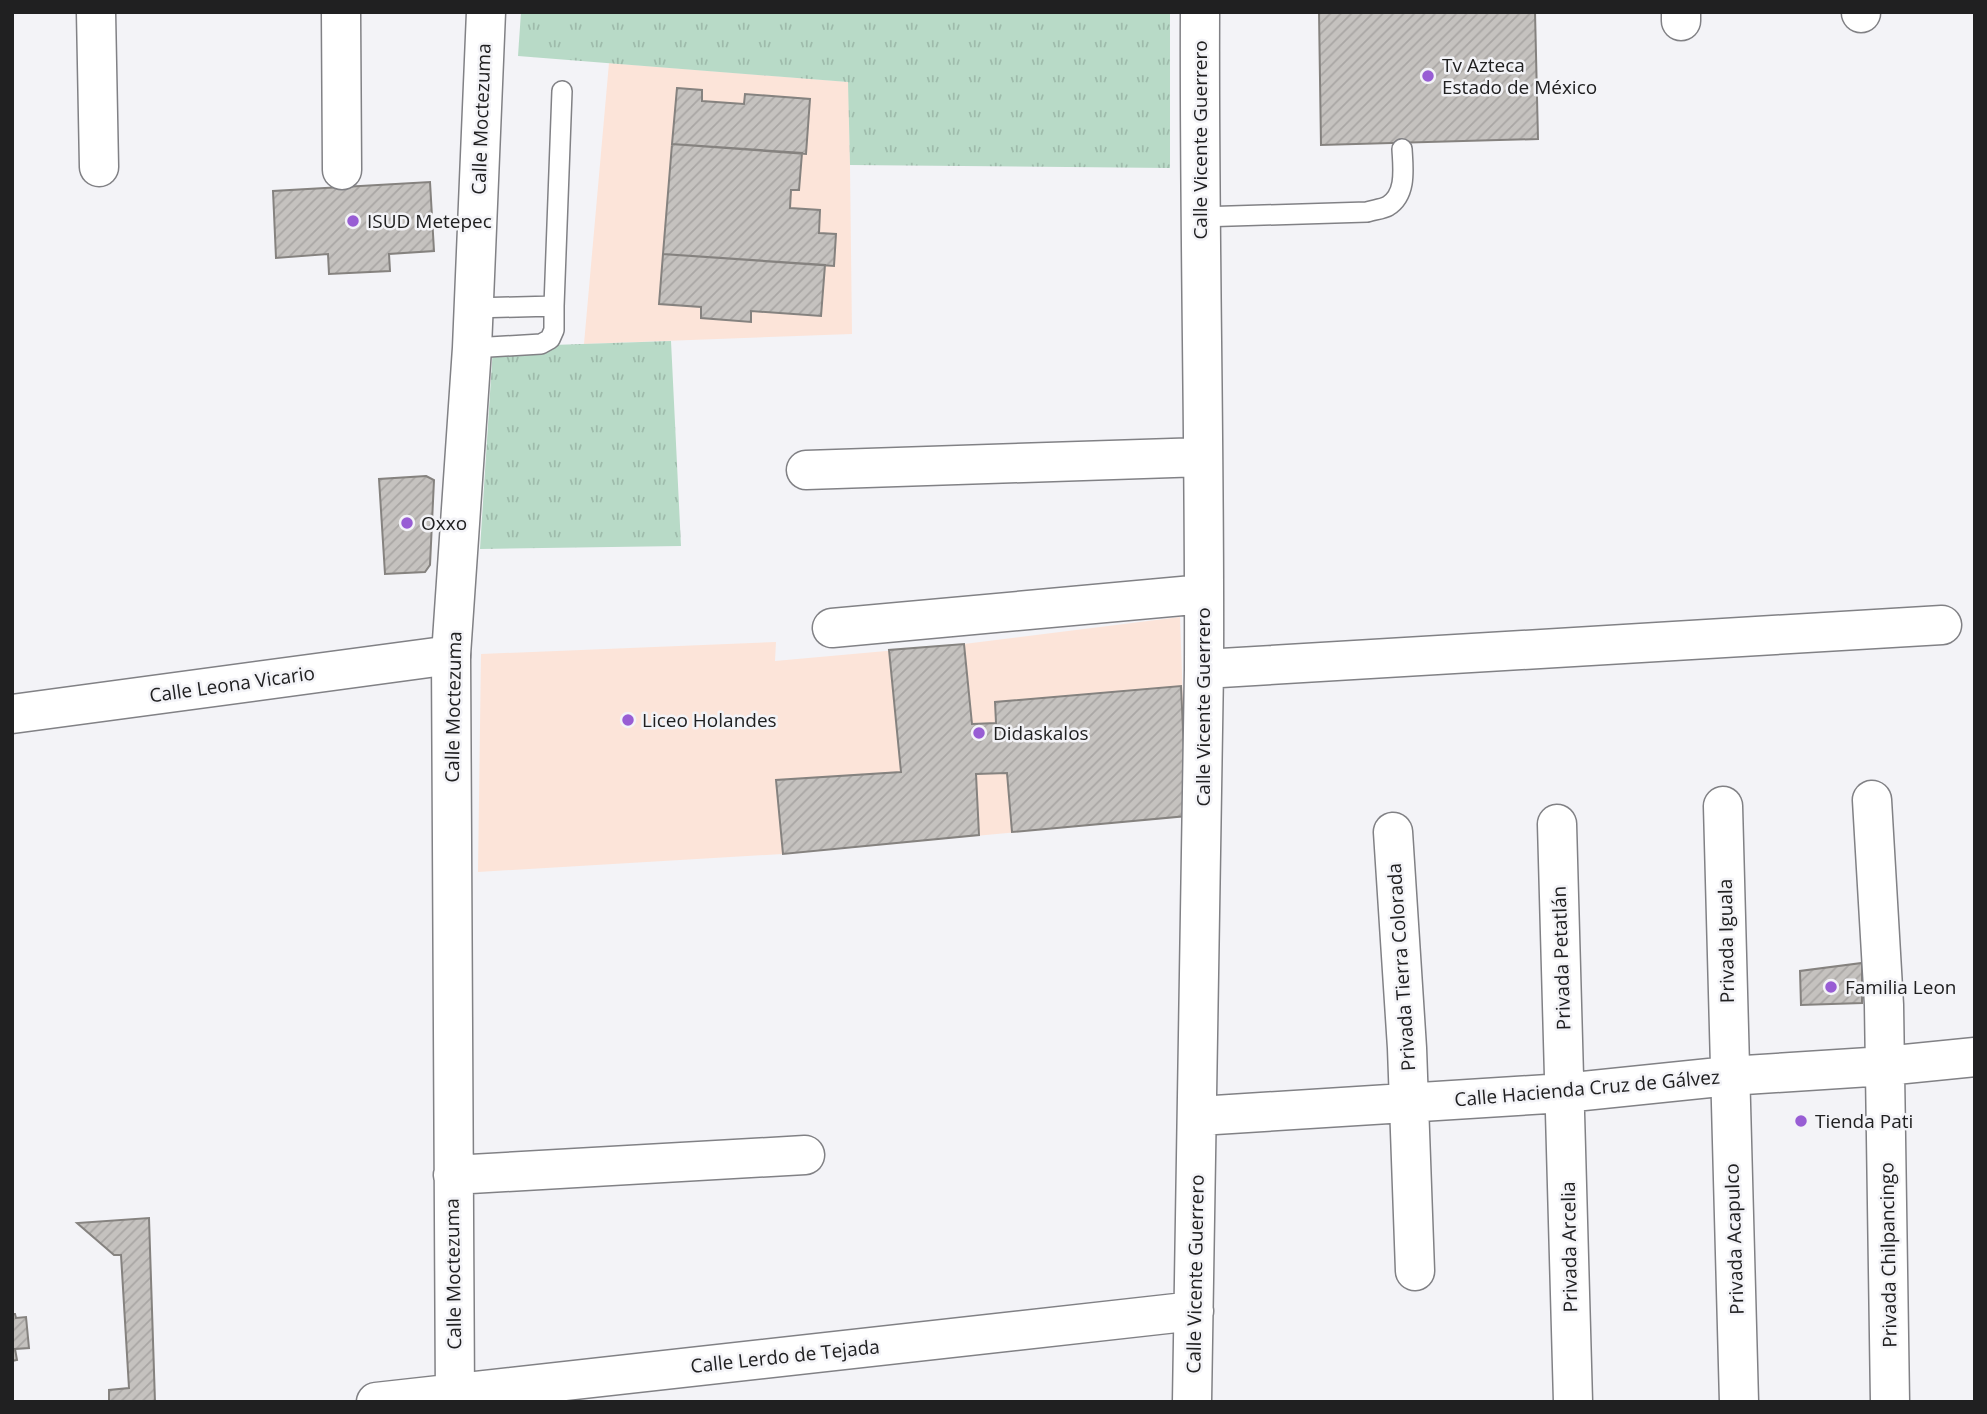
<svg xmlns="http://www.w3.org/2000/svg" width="1987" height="1414" font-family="'Open Sans',sans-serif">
<defs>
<pattern id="grass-tufts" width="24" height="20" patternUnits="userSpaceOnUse" patternTransform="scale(1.75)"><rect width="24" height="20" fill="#b8dac7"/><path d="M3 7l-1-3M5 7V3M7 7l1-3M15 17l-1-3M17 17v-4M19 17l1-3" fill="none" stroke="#9ebbab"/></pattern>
<pattern id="building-hatch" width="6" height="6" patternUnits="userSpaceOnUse" patternTransform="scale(1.75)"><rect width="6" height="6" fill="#c5c2bf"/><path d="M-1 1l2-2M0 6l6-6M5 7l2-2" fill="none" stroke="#a9a6a4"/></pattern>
</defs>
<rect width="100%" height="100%" fill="#f3f3f7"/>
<path fill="#fce4d9" d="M609,63L849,82L852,334L584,344Z
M1180,617L1187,816L783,854L478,872L481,654L776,642L775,661L964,644Z"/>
<path fill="url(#grass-tufts)" d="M521,12H1170V168L850,165L848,82L518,56Z
M671,341L681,546L480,549L493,347Z"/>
<path fill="url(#building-hatch)" stroke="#85827f" stroke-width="2" d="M1319,12H1535L1538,139L1321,145Z
M677,88L702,90V101L744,104L745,94L810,99L806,154L672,144Z
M672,144L802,153L799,190H791L790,208L820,210L819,233L836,234L834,266L663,254Z
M430,182L434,251L389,254L390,271L329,274L328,254L276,258L273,191Z
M663,254L825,265L821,316L751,311V322L701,318V307L659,304Z
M426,476L434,480L430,565L425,572L385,574L379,479Z
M964,644L972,724L996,723L995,702L1181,686L1187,816L1012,832L1007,773L976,774L979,835L783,854L776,780L901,772L889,650Z
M1862,963V1003L1801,1005L1800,971Z
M149,1218L155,1402H109V1390L129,1388L121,1255H114L77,1223Z
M12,1314H15L16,1318L26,1317L29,1348L15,1349L17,1360L12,1361Z"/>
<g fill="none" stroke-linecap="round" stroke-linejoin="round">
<g stroke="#818185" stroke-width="22">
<path id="service" d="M1199,217L1367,212C1373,210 1383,209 1388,206C1407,194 1403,168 1402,149
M473,308L554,306L562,91
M472,348L541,344L550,339L554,330V306"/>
</g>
<g stroke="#818185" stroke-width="41">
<path id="minor" d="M96,12L99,167
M341,12L342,170
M1681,12V21
M1861,12V13
M806,470L1203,457
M832,628L1204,594
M1204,669L1942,625
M1872,800L1884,1005L1890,1402
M1723,806L1739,1402
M1557,824L1573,1402
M1393,832L1407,1048L1415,1271
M1199,1116L1564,1093L1729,1076L1885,1066L1975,1057
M453,1175L805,1155
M376,1402L1194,1311
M455,1402L451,655L472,348L486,12
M1192,1402C1198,1157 1202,913 1204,669C1205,450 1199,231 1200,12"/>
</g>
<g stroke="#818185" stroke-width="41">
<path id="tertiary" d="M12,714L451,655"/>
</g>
<use href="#service" stroke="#fff" stroke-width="19"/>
<use href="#minor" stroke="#fff" stroke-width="38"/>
<use href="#tertiary" stroke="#fff" stroke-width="38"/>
</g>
<g fill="#985dd4" stroke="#f3f3f7" stroke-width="2.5">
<circle cx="1428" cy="76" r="7"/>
<circle cx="353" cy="221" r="7"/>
<circle cx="407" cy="523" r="7"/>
<circle cx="628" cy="720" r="7"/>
<circle cx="979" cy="733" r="7"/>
<circle cx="1831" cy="987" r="7"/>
<circle cx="1801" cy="1121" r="7"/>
</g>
<g text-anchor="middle" stroke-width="5" stroke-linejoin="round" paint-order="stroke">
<g font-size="19" fill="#202021" stroke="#f3f3f7" text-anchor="start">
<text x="1442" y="72">Tv Azteca<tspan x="1442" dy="22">Estado de México</tspan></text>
<text x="367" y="228">ISUD Metepec</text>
<text x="421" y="530">Oxxo</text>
<text x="642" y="727">Liceo Holandes</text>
<text x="993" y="740">Didaskalos</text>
<text x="1845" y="994">Familia Leon</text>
<text x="1815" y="1128">Tienda Pati</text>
</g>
<g font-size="19" fill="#202021" stroke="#f3f3f7">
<text transform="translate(481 119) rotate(-88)" y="7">Calle Moctezuma</text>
<text transform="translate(1200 140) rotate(-90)" y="7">Calle Vicente Guerrero</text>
<text transform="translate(232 684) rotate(-8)" y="7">Calle Leona Vicario</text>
<text transform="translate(453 707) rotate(-89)" y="7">Calle Moctezuma</text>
<text transform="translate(1203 707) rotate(-90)" y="7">Calle Vicente Guerrero</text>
<text transform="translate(1726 941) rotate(-91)" y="7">Privada Iguala</text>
<text transform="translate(1561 958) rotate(-92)" y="7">Privada Petatlán</text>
<text transform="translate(1401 967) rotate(-94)" y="7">Privada Tierra Colorada</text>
<text transform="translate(1587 1088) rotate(-5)" y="7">Calle Hacienda Cruz de Gálvez</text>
<text transform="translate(1734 1239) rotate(-92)" y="7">Privada Acapulco</text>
<text transform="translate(1569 1247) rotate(-91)" y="7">Privada Arcelia</text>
<text transform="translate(1888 1255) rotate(-91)" y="7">Privada Chilpancingo</text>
<text transform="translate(453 1274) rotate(-91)" y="7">Calle Moctezuma</text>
<text transform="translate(1195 1274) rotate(-89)" y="7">Calle Vicente Guerrero</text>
<text transform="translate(785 1356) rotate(-6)" y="7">Calle Lerdo de Tejada</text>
</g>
</g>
<rect width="1987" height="1414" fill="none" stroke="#202021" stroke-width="28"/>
</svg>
